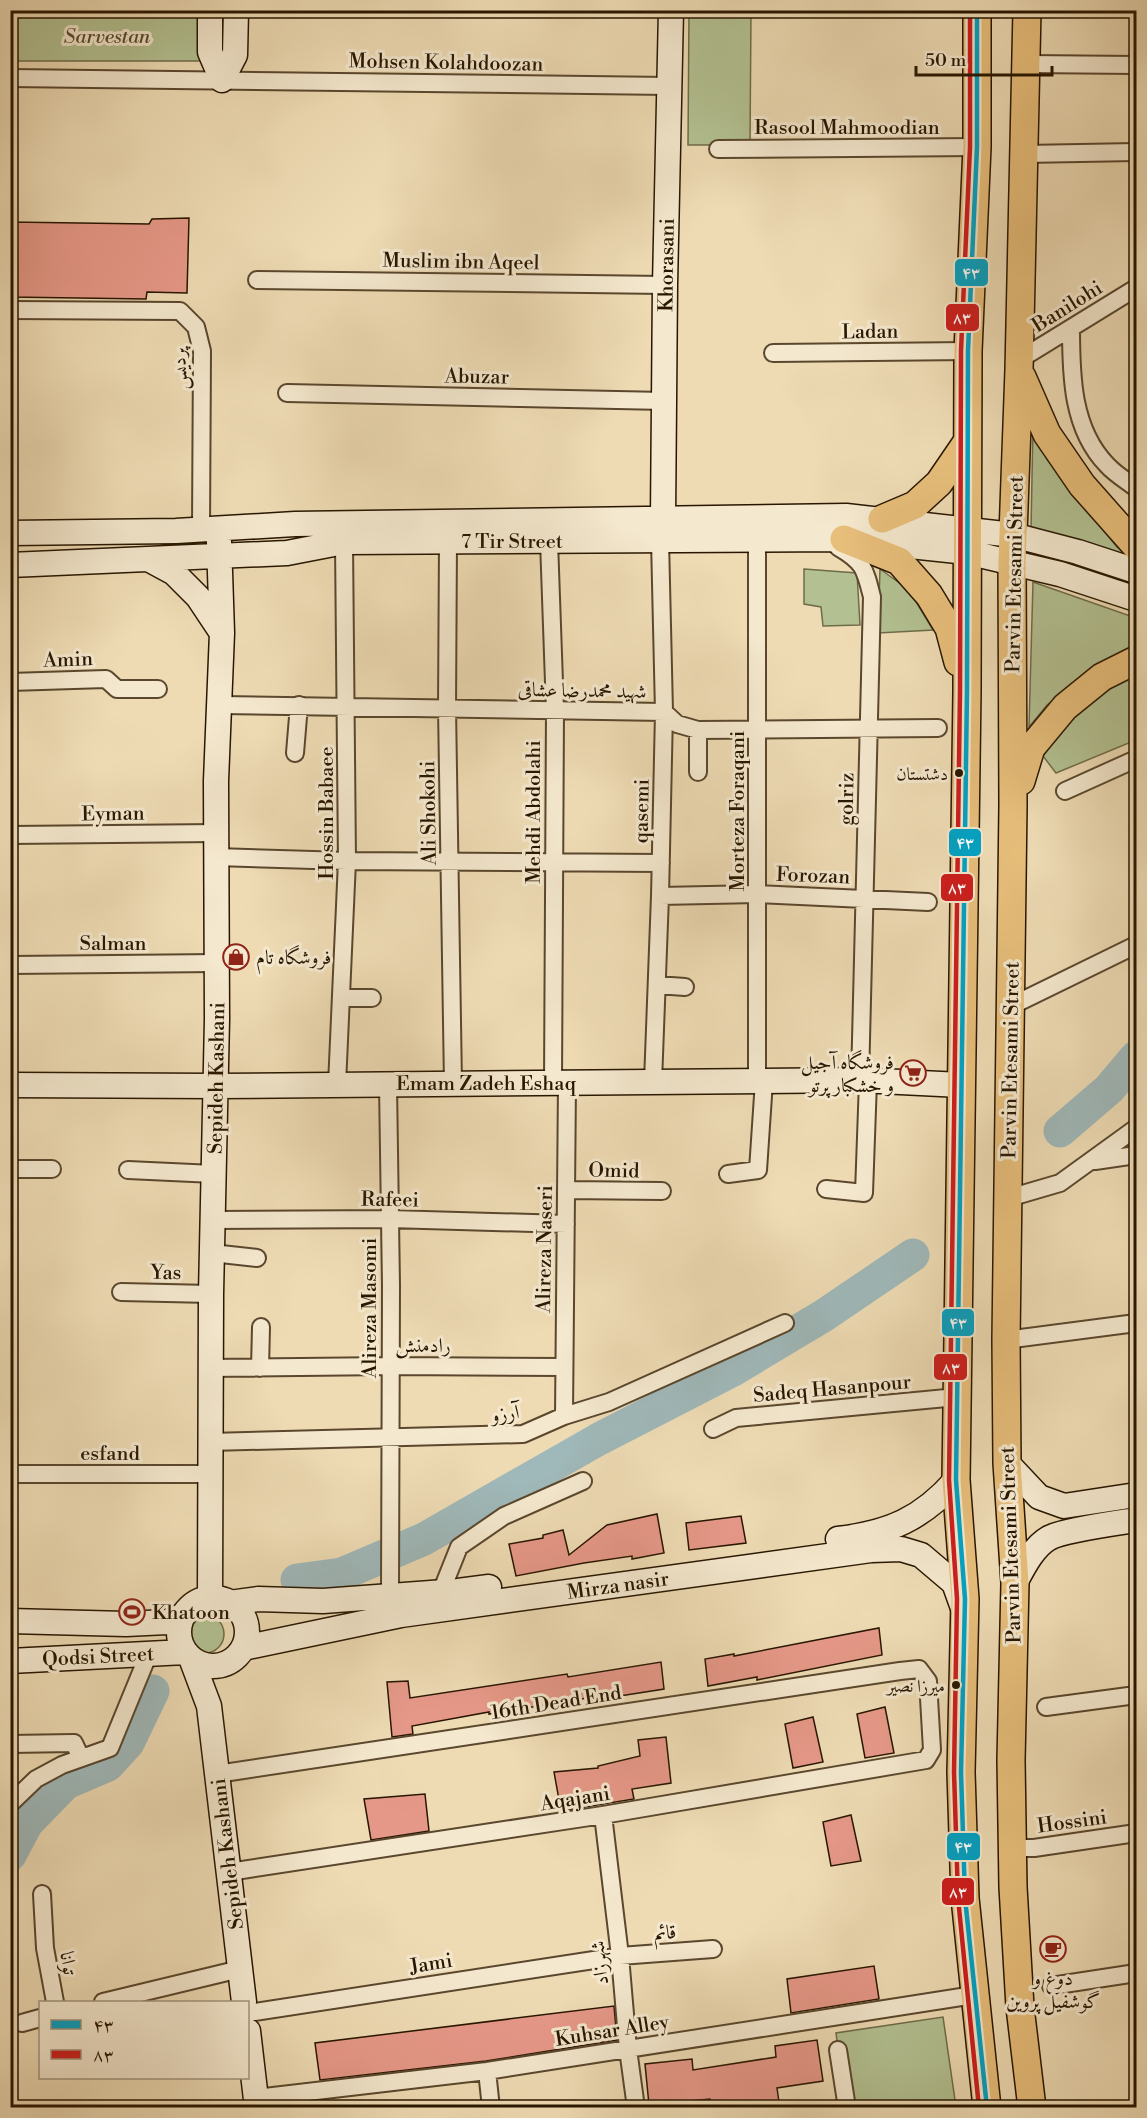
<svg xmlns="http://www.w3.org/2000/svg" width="1147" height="2118" font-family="'Libre Bodoni',Amiri,serif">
<rect width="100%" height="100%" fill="#eedbb4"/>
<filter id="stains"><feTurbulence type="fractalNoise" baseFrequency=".00333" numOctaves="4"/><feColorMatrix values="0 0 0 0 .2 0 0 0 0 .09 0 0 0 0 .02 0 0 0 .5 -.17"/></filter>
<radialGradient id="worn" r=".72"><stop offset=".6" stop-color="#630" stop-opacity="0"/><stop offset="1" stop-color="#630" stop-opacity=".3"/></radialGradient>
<path fill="#b3c192" stroke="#6e6c49" stroke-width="1.5" d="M11,11H202L204,61H11Z
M689,11H751L750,145H688Z
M1033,427L1047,459L1117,547L1134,561L1031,530Z
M804,569L857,573L860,625L823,626L821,607L804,604Z
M880,569L909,590L933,630L878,633Z
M1033,582L1136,618V650L1091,672L1047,705L1029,727Z
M1136,675V740L1056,773L1043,756L1066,721L1112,682Z
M186 1634a19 19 0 1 1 38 0a19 19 0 1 1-38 0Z
M943,2017L956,2107H846L836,2033Z"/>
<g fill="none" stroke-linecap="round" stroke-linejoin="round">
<path stroke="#9fb8b9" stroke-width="33" d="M1060,1131L1109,1089L1136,1057
M297,1580L342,1574L424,1539L599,1439L733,1370L823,1316L913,1255
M10,1855L27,1823L66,1783L108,1765L128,1743L153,1691"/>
</g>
<path fill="#e69888" stroke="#281600" stroke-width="1.5" d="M189,218L187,293L147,292L146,299L10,297V222L149,224L152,219Z
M657,1514L664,1553L632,1559V1556L584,1563L516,1576L509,1544L543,1538V1535L563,1530L569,1555L607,1525Z
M741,1516L746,1543L689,1550L686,1523Z
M879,1628L882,1655L757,1680V1677L708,1686L705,1659L734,1654V1656Z
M661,1662L664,1689L588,1701L587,1698L489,1714V1712L412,1726L413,1734L392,1737L387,1682L408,1681L410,1698L567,1674L568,1677Z
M885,1707L894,1753L865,1758L857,1714Z
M813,1717L823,1762L793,1768L785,1724Z
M666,1737L671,1783L632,1789L634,1799L561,1811L554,1772L598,1768V1766L640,1756L638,1740Z
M425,1794L429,1831L371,1840L364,1799Z
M851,1815L861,1861L831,1866L823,1822Z
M874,1966L879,1999L791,2013L787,1979Z
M614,2006L617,2040L486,2061L320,2080L315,2043Z
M817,2040L823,2081L777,2088L779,2102L741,2108H711L710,2099L649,2105L645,2064L692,2059L693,2070L776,2057L775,2046Z"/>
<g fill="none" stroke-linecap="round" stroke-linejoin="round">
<g stroke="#5a472d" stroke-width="20">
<path id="street" d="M1027,64L1136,65
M10,78L669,86
M718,149L977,147
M1024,154L1136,152
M257,280L665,285
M10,310L180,311L196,327L202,351L201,529
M1071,328C1071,376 1072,429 1107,465C1115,474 1127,481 1136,488
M773,353L968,351
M1019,360L1136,288
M287,393L665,401
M757,540V1081
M549,541L555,711L553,1083
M448,542L447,708L453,1084
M838,547C864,562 865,569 872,597L860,1080
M10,682L106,679L117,689H158
M220,705L664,712L677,724L698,730L938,728
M698,730V772
M295,753L299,705
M1065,791L1136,759
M10,835L216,833
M216,857L347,861L661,863
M660,896L758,894L928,902
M10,965L217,963
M657,985L685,987
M341,998H372
M1011,1006L1136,945
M653,1082L660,896L664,712L660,540
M388,1084L391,1286L390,1595
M337,1085L347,861L344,542
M1095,1161L1136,1155
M10,1169H52
M128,1170L214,1174
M728,1174L758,1170L764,1081
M826,1189L864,1193L868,1081
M566,1190L662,1191
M1009,1198L1060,1183L1136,1128
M213,1220L390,1219L566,1224
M212,1253L257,1258
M121,1292L211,1294
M1006,1340L1136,1323
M210,1368L391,1366L564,1367
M260,1368L261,1327
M564,1416L567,1083
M713,1429L736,1418L957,1397
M210,1442L523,1434L564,1416L609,1402L785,1323
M10,1474H210
M441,1592L459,1547L504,1516L583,1481
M1046,1707L1136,1695
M10,1744L74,1743L81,1758
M217,1774L900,1671L919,1669L928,1681L932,1750L926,1760L603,1815L229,1872
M10,1804L36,1779L62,1765L110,1748L149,1653
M603,1815L620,1956L628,2049L636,2108
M1012,1848H1034L1136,1833
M42,1894L45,1948L55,2002
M1051,1986L1136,1973
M103,2002L240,1969
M248,2013L620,1956L713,1949
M22,2023L40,2018
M838,2050L847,2108
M487,2071L491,2108
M256,2098L487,2071L974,1995"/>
</g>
<g stroke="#281600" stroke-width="27">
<path id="secondary" d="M210,10V52L222,80L235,55L236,10
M663,519L665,285L671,10
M10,533L176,531L295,524L846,516L1013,535L1078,552L1136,571
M150,560L174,573L198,597L222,633
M10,565L287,553L344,542L844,539L967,552L1060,574L1136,599
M10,1085L216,1086L860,1080L961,1085
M1007,1463L1039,1497L1064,1506L1136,1495
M838,1539C889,1533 922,1519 956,1480
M1015,1583C1023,1568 1033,1547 1049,1538C1064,1530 1117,1523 1136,1520
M179 1632a34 34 0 1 1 68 0a34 34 0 1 1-68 0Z
M210,1599L211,1294L217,1019L216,781L222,633L219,542
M229,1603L258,1599L323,1601L458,1591L489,1587
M10,1621L126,1624L167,1622L184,1615
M243,1648L401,1615L871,1550L901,1549L921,1555L954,1583L963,1608
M191,1658L209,1706L244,2002
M10,1661L185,1652
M248,2031L257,2108"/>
</g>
<g stroke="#281600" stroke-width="30">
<path id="primary" d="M977,10V147L968,351L967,691L956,1480L965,1599L961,1772L965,1898L987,2108
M1027,10L1019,370L1012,562L1013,805L1006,1340L1007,1463L1015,1583L1011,1760L1013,1887L1020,2007L1032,2108
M1022,377L1047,434L1082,485L1136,546
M882,519L915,505L939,483L967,442
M844,539L899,561L929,595L949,628L958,662
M1021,781L1031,748L1065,707L1102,677L1136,660"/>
</g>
<use href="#street" stroke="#f4e8ce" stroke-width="16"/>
<use href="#secondary" stroke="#f4e8ce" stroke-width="24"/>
<use href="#primary" stroke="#e7be7a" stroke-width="27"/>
<g stroke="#f4e8ce" stroke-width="9">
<path id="bus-1" d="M977,10V147L968,351L967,691L956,1480L965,1599L961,1772L965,1898L987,2108"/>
</g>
<g stroke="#f4e8ce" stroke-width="9">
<path id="bus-2" d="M970,10V147L961,351L960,691L949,1480L957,1599L954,1772L958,1898L979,2108"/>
</g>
<use href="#bus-1" stroke="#02a2c4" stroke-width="4.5"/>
<use href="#bus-2" stroke="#cd1d1d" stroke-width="4.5"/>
</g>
<defs>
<g id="shop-ring" transform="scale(1.35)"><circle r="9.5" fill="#f4e8ce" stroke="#8f2418" stroke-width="1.5"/><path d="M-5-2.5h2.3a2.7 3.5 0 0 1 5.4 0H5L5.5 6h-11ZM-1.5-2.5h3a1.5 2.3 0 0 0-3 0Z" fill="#8f2418"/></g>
<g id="supermarket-ring" transform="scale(1.35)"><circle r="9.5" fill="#f4e8ce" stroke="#8f2418" stroke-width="1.5"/><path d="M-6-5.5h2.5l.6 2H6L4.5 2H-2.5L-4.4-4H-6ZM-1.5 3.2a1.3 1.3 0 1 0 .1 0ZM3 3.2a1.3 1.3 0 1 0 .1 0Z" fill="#8f2418"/></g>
<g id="stadium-ring" transform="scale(1.35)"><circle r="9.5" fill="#f4e8ce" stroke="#8f2418" stroke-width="1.5"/><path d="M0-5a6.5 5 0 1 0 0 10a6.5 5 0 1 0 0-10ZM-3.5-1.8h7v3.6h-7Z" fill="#8f2418"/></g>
<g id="cafe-ring" transform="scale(1.35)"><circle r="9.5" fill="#f4e8ce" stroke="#8f2418" stroke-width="1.5"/><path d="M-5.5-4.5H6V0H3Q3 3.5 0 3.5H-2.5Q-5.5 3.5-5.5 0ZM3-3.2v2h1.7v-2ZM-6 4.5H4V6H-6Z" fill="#8f2418"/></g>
</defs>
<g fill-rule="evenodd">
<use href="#shop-ring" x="236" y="957"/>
<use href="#supermarket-ring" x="913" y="1073"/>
<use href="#stadium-ring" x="132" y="1612"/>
<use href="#cafe-ring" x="1053" y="1949"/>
</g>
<g fill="#281600" stroke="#f4e8ce" stroke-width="2">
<circle cx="959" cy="773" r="5"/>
<circle cx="956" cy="1685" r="5"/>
</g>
<g text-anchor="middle" stroke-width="6" stroke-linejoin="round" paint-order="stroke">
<g font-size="18" fill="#281600" stroke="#f4e8ce" text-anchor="end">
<text x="948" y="780">دشتستان</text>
<text x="945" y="1692">میرزا نصیر</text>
</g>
<g font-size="20" font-style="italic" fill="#52492c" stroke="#f4e8ce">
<text x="107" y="43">Sarvestan</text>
</g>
<g font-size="20" fill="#281600" stroke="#f4e8ce">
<text transform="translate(446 62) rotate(1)" y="7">Mohsen Kolahdoozan</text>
<text x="847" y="134">Rasool Mahmoodian</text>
<text transform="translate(461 261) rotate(1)" y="7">Muslim ibn Aqeel</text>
<text transform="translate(666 265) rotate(-89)" y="7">Khorasani</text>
<text transform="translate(1067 306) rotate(-32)" y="7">Banilohi</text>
<text transform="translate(870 331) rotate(-1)" y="7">Ladan</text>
<text transform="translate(179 369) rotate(-93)" y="7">پردیس</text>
<text transform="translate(477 376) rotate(1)" y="7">Abuzar</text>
<text x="512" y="548">7 Tir Street</text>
<text transform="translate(1014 574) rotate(-89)" y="7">Parvin Etesami Street</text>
<text transform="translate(68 659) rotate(-2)" y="7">Amin</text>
<text transform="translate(582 690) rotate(1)" y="7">شهید محمدرضا عشاقی</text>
<text transform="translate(846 799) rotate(-89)" y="7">golriz</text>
<text transform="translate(641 811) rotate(-89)" y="7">qasemi</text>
<text transform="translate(737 811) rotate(-90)" y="7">Morteza Foraqani</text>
<text transform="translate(533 812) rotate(-90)" y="7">Mehdi Abdolahi</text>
<text transform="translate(113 813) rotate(-1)" y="7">Eyman</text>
<text transform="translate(326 813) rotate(-90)" y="7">Hossin Babaee</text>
<text transform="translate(428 813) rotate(-91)" y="7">Ali Shokohi</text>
<text transform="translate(813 875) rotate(2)" y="7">Forozan</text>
<text x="113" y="950">Salman</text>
<text transform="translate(1010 1060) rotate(-89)" y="7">Parvin Etesami Street</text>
<text transform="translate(216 1078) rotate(-89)" y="7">Sepideh Kashani</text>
<text x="486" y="1090">Emam Zadeh Eshaq</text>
<text transform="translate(614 1170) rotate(1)" y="7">Omid</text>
<text transform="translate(390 1199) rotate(1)" y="7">Rafeei</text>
<text transform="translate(544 1249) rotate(-89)" y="7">Alireza Naseri</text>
<text transform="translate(166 1272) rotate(1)" y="7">Yas</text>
<text transform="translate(369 1308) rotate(-90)" y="7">Alireza Masomi</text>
<text x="423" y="1352">رادمنش</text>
<text transform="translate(832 1388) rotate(-5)" y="7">Sadeq Hasanpour</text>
<text transform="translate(505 1413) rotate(-8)" y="7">آرزو</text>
<text x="110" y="1460">esfand</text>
<text transform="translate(1010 1545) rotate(-92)" y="7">Parvin Etesami Street</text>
<text transform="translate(618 1585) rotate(-8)" y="7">Mirza nasir</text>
<text transform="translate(98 1656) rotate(-3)" y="7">Qodsi Street</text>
<text transform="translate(556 1702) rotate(-9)" y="7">16th Dead End</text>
<text transform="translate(575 1798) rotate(-9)" y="7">Aqajani</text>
<text transform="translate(1072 1821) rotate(-8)" y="7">Hossini</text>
<text transform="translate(227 1854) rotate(-97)" y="7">Sepideh Kashani</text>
<text transform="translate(665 1932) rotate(-4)" y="7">قائم</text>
<text transform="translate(69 1963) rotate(80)" y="7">توانا</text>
<text transform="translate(431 1963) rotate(-9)" y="7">Jami</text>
<text transform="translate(599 1963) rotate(-96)" y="7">شهرزاد</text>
<text transform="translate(612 2030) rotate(-9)" y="7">Kuhsar Alley</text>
</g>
<g font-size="20" fill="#281600" stroke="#f4e8ce" text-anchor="start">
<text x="256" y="964">فروشگاه تام</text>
<text x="894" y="1069" text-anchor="end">فروشگاه آجیل<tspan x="894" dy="23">و خشکبار پرتو</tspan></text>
<text x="152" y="1619">Khatoon</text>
<text x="1053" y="1985" text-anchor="middle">دوغ و<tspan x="1053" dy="23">گوشفیل پروین</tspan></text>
</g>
</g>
<g stroke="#f4e8ce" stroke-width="2">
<rect x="954" y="258" width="35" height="29" rx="6" fill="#02a2c4"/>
<rect x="945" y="303" width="35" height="29" rx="6" fill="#cd1d1d"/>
<rect x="948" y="828" width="34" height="29" rx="6" fill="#02a2c4"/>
<rect x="940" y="873" width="34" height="29" rx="6" fill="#cd1d1d"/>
<rect x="941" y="1308" width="34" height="29" rx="6" fill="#02a2c4"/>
<rect x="933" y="1353" width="35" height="28" rx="6" fill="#cd1d1d"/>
<rect x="946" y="1832" width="35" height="29" rx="6" fill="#02a2c4"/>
<rect x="941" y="1877" width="34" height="29" rx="6" fill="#cd1d1d"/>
</g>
<g font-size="16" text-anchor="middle" font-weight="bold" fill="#fff">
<text x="971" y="278">۴۳</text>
<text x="962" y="323">۸۳</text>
<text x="965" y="848">۴۳</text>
<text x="957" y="893">۸۳</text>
<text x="958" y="1328">۴۳</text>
<text x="951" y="1373">۸۳</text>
<text x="963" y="1852">۴۳</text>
<text x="958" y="1897">۸۳</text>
</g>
<rect width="1147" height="2118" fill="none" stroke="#eedbb4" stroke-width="36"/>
<rect x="12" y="12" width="1123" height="2094" fill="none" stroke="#281600" stroke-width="3"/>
<rect x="18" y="18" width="1111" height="2082" fill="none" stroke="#281600" stroke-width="1.5"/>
<rect x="39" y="2001" width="210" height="78" fill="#f4e8ce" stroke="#a2947c" stroke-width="1.5"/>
<rect x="51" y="2020" width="30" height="9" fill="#02a2c4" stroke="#a2947c" stroke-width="1.5"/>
<text x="93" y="2031" font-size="18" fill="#281600">۴۳</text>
<rect x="51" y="2050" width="30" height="9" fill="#cd1d1d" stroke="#a2947c" stroke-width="1.5"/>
<text x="93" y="2061" font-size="18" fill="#281600">۸۳</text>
<path d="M916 66v9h136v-9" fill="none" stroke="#281600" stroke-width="3"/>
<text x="925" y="66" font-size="18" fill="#281600" stroke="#f4e8ce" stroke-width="4.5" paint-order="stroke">50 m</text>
<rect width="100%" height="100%" filter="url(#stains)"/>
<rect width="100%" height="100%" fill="url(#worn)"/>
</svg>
